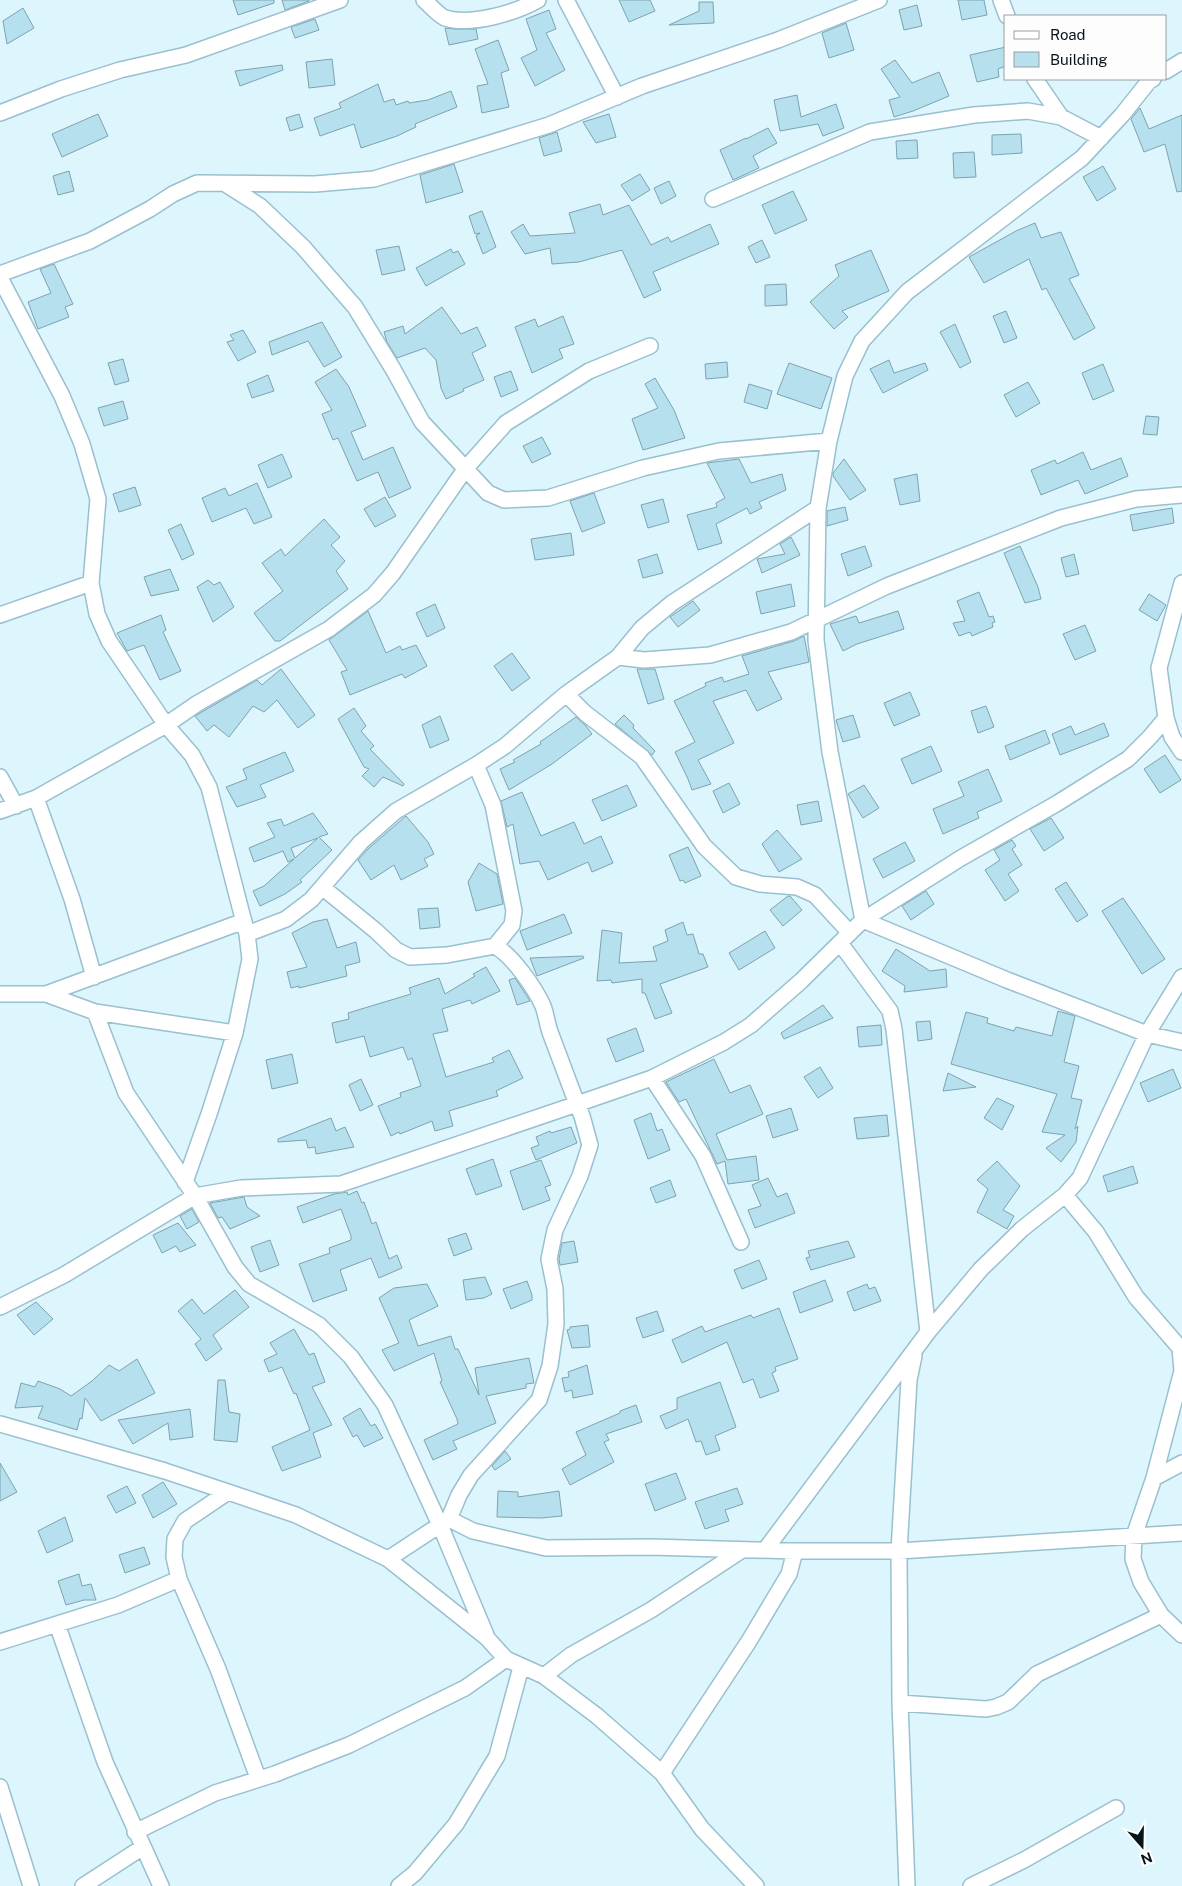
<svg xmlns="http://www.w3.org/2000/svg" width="1182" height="1886" font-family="'Public Sans',sans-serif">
<rect width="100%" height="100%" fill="#ddf5fd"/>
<path fill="#b7e0ee" stroke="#7ca3b0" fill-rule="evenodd" d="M233,0H274V3L238,15Z
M282,0H309V1L285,10Z
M619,0H650L655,11L629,22Z
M958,0H984L987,15L962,20Z
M699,2H713L714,23L669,25L699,11Z
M917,5L922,26L904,30L899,10Z
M23,8L34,28L7,44L3,21Z
M549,10L556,29L546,33L565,70L535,86L521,58L537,50L526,19Z
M315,19L319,30L295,38L291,27Z
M846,23L854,50L829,58L822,33Z
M445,28L455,29H476L478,39L449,45Z
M498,40L509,70L501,73L509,107L482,113L477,86L488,84L475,49Z
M1006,47V66L998,69L999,77L977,82L970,55Z
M332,59L335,85L309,88L306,62Z
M895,60L912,83L939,72L949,96L913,111L894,117L889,100L900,97L881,69Z
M282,65L283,70L240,86L235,71Z
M378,84L384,102L394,99L396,105L408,101L409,103L428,100L451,91L457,107L415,124L416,127L397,136L361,148L354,124L320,136L314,118L341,108L339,103Z
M797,95L801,117L836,104L844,128L823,136L818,124L780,131L774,100Z
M1140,108L1149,129L1182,115V191L1177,192L1165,144L1144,152L1131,119Z
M98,114L108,136L62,157L52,134Z
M299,114L303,127L290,131L286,118Z
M609,114L616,137L596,143L583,122Z
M768,128L777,143L753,156L759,168L733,180L720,150L746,138V139Z
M557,132L562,151L544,156L539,138Z
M1021,134L1022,153L992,155V135Z
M917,140L918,158L897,159L896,141Z
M974,152L976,177L954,178L953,153Z
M454,164L463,192L426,203L420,175Z
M1103,166L1116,189L1097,201L1083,177Z
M69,171L74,191L58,195L53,176Z
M640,174L650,190L632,201L621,185Z
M669,181L676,196L661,204L654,188Z
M793,191L807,220L775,234L762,205Z
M600,204L603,215L629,205L651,245L668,237L671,242L710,224L719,244L653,272L661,290L644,298L622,250L579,262L552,264L550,248L525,254L511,232L523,224L530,236L575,233L569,213Z
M482,211L496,247L483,254L476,236L480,233L475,234L469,216Z
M1035,223L1041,238L1061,232L1079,275L1069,279L1095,328L1074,340L1046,288L1042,290L1029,259L984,283L969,257L1016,231Z
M762,240L770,257L756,263L748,247Z
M399,246L405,270L382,275L376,250Z
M451,249L453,253L458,251L465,264L426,286L416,268Z
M871,250L889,291L842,311L848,317L834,329L810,302L839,276L835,265Z
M54,264L73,304L65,307L69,317L38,329L28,302L51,293L40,269Z
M786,284L787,305L765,306V285Z
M442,307L461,334L477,327L486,346L472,353L484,380L463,389L464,391L446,399L441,388L436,360L425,348L397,358L387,342L384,332L403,326L405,334Z
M1006,311L1017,338L1004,343L993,316Z
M563,316L574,344L559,349L563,358L532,373L515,327L535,319L538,327Z
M322,322L342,357L324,367L308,341L272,355L269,342Z
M955,324L971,362L960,368L940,332Z
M243,330L256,352L238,361L227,342L234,340L230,335Z
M123,359L129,381L115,385L108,363Z
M889,360L894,373L925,363L928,370L883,393L870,369Z
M727,362L728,377L706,379L705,364Z
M789,363L832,378L821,409L777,394Z
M1103,364L1114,391L1093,400L1082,373Z
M336,369L349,387L366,426L351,432L363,460L393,447L411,488L389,498L378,472L357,481L338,438L333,440L322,414L332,410L315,382Z
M511,371L518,390L501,397L494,377Z
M268,375L274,391L252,398L247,384Z
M655,378L674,410L685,438L643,450L632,419L658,408L645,384Z
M1028,382L1040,403L1016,417L1004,395Z
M749,384L772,391L767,409L744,402Z
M123,401L128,419L104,426L98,408Z
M1146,416L1159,417L1157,435L1143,434Z
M542,437L551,454L532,463L523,446Z
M1083,452L1091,470L1121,458L1128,476L1085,494L1078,480L1041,495L1031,470L1055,460L1057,464Z
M282,454L292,477L268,488L258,465Z
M739,459L751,483L782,474L786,490L759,502L762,508L750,514L747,508L716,524L722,543L698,550L687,515L717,507L716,503L725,498L707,463Z
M844,459L866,490L850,500L833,476V473Z
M917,474L920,501L900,505L894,479Z
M257,483L272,517L254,524L246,508L212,522L202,498L225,488L229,496Z
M135,487L141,505L119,512L113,494Z
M594,493L605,523L582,532L570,501Z
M385,497L396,516L375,527L364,509Z
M663,499L669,522L648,528L641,505Z
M845,507L848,520L827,526V511Z
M1172,508L1174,523L1133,531L1130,515Z
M324,519L340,537L331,545L345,561L336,571L348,589L280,641H275L254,613L283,591L262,563L281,549L285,556Z
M181,524L194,554L182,560L168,530Z
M571,533L574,555L535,560L531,539Z
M791,537L800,555L762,573L757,559L785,554L780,544Z
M865,546L872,566L848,576L841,554Z
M1020,546L1038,587L1041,599L1025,603L1004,553Z
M657,554L663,573L643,578L638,560Z
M1074,554L1079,574L1066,577L1061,558Z
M170,569L179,590L151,596L144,577Z
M208,580L214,585L220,582L234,607L213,622L197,587Z
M791,584L795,606L761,614L756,592Z
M979,592L989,617L993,616L995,622L992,623L993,627L972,636L970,632L959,636L953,623L965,621L957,601Z
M1149,594L1166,605L1157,621L1139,610Z
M693,601L700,610L678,627L670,617Z
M435,604L445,628L427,637L416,613Z
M368,611L386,653L400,646L402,650L416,645L427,666L405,678L402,674L350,695L341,672L347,670L329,640Z
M898,611L904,629L857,644L843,651L830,624L856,616L859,623Z
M161,615L166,630L163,632L181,671L160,680L144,645L127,651L117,633Z
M1085,625L1096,651L1075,660L1063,634Z
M804,636L809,662L768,672L782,699L757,711L746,690L713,701L734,743L698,760L711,784L692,790L688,779L675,752L695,742L674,701L706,686L705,683L722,677L724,682L749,674L742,656L794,641Z
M512,653L530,678L512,691L494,666Z
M281,669L315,715L298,728L277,700L264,712L253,706L229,737L214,725L207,731L195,716L257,680L262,685Z
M637,669H655L664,699L648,704Z
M910,692L920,715L894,726L884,703Z
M986,706L994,727L978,733L971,711Z
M354,708L366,726L361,731L374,746L370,749L404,784L403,786L383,777L374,787L362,776L369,769L364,767L338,719Z
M624,715L634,725L633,728L655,751L652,755L615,724Z
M853,715L860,737L843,742L836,720Z
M440,716L449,740L430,748L422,725Z
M576,717L586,726L592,734L552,764L509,790L500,769L515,762L513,760L541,744L540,742Z
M1104,723L1109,736L1060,755L1052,734L1071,726L1075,735Z
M1045,730L1050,743L1010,760L1005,746Z
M931,746L942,771L912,784L901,759Z
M285,752L294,771L260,785L266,797L237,807L226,787L247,779L243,769Z
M1165,755L1181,780L1160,793L1144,769Z
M988,769L1002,801L977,812L979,818L943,834L933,809L964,796L958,782Z
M729,783L740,804L723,813L713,791Z
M627,785L637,806L602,821L592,800Z
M864,785L879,808L863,818L848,794Z
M522,792L541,836L574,822L584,844L601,836L613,863L592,872L588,862L548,880L539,861L520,864L513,824L507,827L501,801Z
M818,801L822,821L801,825L797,805Z
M313,813L328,834L319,837L332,850L300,880L302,882L285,894L260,906L253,891L264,886L294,859L288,862L283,851L254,862L249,848L275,837L267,823L281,819L284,826ZM318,838L295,858L291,848Z
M406,816L428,842L434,854L424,859L428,866L401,880L394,865L371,880L358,860L368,849Z
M1051,818L1064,838L1044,851L1030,829Z
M777,830L802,859L779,872L762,844Z
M1012,840L1016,846L1012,849L1022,865L1008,874L1019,891L1005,901L985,870L1000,860L994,850Z
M905,842L915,861L883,878L873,859Z
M688,847L701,876L685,883L683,880L680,881L669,855Z
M479,863L497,874L503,904L476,911L468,882Z
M1066,882L1088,915L1077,922L1055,889Z
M926,891L934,904L911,920L902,906Z
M788,896H790L802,910L783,926L770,910Z
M1123,898L1165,959L1142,974L1102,911Z
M438,908L440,927L420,929L418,909Z
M564,914L572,933L527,950L520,931Z
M327,919L337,948L356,942L360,962L345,966L347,976L299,988V986L291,988L287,972L307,967L292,933L313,922Z
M683,922L687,935L693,934L699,954H703L708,967L660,984L672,1013L655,1019L645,993H642V979L612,983L611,980L597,981L602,930L622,933L619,963L657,961L653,947L668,941L665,930Z
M765,931L775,948L739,970L729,953Z
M896,949L930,971L946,969L947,987L904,992L905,986L882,971Z
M583,956L584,958L537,976L530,958Z
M486,967L500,991L472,1004L470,1000L442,1009L448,1031L433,1034L446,1077L494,1062L492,1058L509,1050L523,1078L496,1091L498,1096L449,1111L453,1126L435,1131L432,1121L400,1134L399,1132L391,1136L378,1106L401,1097L400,1093L421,1086L412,1058L408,1060L403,1047L370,1057L364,1036L336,1043L332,1023L349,1019L348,1013L411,994L409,988L439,978L445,994L475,976L473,974Z
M515,978L530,1001L517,1005L509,980Z
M823,1005L833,1018L784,1039L781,1033Z
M1058,1011L1075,1016L1064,1062L1079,1066L1071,1098L1082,1100L1075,1129L1078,1126L1076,1142L1061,1162L1046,1148L1065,1135L1042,1132L1057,1094L951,1064L966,1012L988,1018L987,1023L1014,1031L1016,1027L1052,1036Z
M930,1021L932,1039L918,1041L916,1022Z
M881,1025L882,1045L859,1047L857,1027Z
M636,1028L644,1051L616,1062L607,1039Z
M292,1054L298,1083L272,1089L266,1060Z
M714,1059L730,1093L750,1085L763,1114L716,1134L727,1160L756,1156L759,1180L728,1184L725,1161L717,1164L686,1099L679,1102L666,1082Z
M820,1067L833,1088L818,1098L804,1077Z
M1173,1069L1181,1088L1148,1102L1140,1083Z
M948,1073L976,1087L943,1091Z
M361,1079L373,1105L360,1111L349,1085Z
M997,1098L1014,1106L1002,1130L984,1118Z
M791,1108L798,1130L773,1138L766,1116Z
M651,1113L657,1131L662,1129L670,1150L648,1159L634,1120Z
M887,1115L889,1136L857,1139L854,1118Z
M331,1118L336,1131L345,1127L354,1147L316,1154L315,1147L308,1148L306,1140L278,1142V1139Z
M571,1127L577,1143L536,1160L531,1148L539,1145L536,1137L550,1131L551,1133Z
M493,1159L502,1186L476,1195L466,1169Z
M541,1160L551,1185L545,1187L550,1200L523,1210L510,1171Z
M997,1161L1020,1186L1003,1210L1014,1216L1007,1229L977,1212L988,1189L977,1180Z
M1133,1166L1138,1183L1108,1192L1103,1176Z
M768,1178L777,1197L787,1193L795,1213L755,1228L748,1210L761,1206L752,1185Z
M670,1180L676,1196L656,1203L650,1188Z
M357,1191L362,1203L364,1202L372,1224L376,1222L389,1259L397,1255L402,1268L379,1278L371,1258L340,1270L347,1290L313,1302L299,1264L330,1253L329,1248L351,1240V1236L341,1209L303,1223L297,1207L334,1194L347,1192L348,1195Z
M244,1197L247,1207L260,1216L230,1229L222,1217L218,1218L210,1203Z
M192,1209L199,1222L187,1229L180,1216Z
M178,1223L196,1245L180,1252L176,1246L162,1253L153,1235Z
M466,1233L472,1249L454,1256L448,1239Z
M270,1240L279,1265L260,1272L251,1247Z
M574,1241L578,1262L560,1265L559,1259L562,1243Z
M848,1241L855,1257L811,1270L806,1258L810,1257L808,1251Z
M759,1260L767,1279L742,1289L734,1270Z
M485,1277L492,1294L484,1298L466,1300L463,1280Z
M825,1280L833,1301L800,1313L793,1292Z
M527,1281L532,1295V1300L511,1309L503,1289Z
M427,1284L438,1306L409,1320L418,1346L451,1336L455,1349H458L479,1395L475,1368L529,1358L534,1383L526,1384V1388L486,1396L496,1423L453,1441L457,1449L433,1460L424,1440L458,1424L457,1419L440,1382L442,1381L434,1353L394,1371L382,1350L399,1343L379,1298L394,1288Z
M867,1284L869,1289L875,1287L881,1301L854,1311L847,1292Z
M235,1290L249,1307L213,1335L222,1349L206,1361L195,1344L201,1339L178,1311L192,1299L204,1314Z
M36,1302L53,1319L34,1335L17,1315Z
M779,1308L798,1359L775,1367L776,1371L772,1373L779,1391L760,1398L753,1379L743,1383L727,1342L682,1363L672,1340L702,1326L705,1332L751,1315L753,1318Z
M657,1311L664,1331L643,1338L636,1318Z
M588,1325L590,1347L572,1348L567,1330L570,1329V1327Z
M294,1329L309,1355L314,1353L325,1382L312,1387L332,1425L313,1433L321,1457L282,1471L272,1447L310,1430L296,1393L294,1394L282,1367L269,1372L264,1360L277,1354L270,1343Z
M137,1359L155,1393L101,1421L85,1398L82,1419L80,1418L77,1430L38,1418L43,1406L15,1408L21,1383L35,1387L38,1381L60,1389L71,1396L92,1381L109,1365L119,1371Z
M587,1365L593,1394L573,1398L572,1390L565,1392L562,1378L569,1377L568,1372Z
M218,1380H225L229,1412L240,1414L237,1442L214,1440Z
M720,1382L736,1427L715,1436L720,1450L706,1455L701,1441L696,1442L688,1419L666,1429L660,1416L677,1409V1398Z
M636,1405L642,1422L606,1434L609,1440L604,1442L614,1462L570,1485L562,1469L586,1455L576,1432L620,1413V1411Z
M360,1408L371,1426L375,1424L383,1438L364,1447L357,1435L353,1437L343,1418Z
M190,1409L193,1437L170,1440L168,1423L133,1444L118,1420Z
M505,1451L511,1459L495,1470L492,1466Z
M0,1463L17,1492L0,1501Z
M676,1473L686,1499L655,1511L645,1484Z
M163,1482L177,1504L153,1518L142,1495Z
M127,1486L136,1503L116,1513L107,1496Z
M737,1488L743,1504L725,1510L729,1521L705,1529L695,1502Z
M498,1491L518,1492V1497L559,1491L562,1516L541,1518L497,1517Z
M65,1517L73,1541L47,1553L38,1531Z
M144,1547L150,1564L125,1573L119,1555Z
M79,1574L82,1586L91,1584L96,1600H84L66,1605L58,1581Z"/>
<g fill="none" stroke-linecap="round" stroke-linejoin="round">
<g stroke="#99c0ce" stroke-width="18">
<path id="minor" d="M424,0C430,5 438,15 445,18C471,26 515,13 538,0
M566,0L617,97
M1001,0L1007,16
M1166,71L1182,61
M1035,79L1061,117
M0,113L61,89L120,70L186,55L340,0
M227,185L260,206L303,247L355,307L393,369L422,422L488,493L504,500L548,498L643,468L719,451L829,441
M713,199L870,132L974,115L1028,111L1061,117L1101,138
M0,274L90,241L150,209L173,194L197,183L315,184L374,179L549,125L642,86L778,40L879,0
M0,278L62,396L82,444L98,499L91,583L97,614L109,641L166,725L192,755L209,787L247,934L250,959L235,1033L209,1114L185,1182
M1182,583L1159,668L1166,718L1172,737L1182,752
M0,615L91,583
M618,657L644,660L710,655L791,632L887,586L1061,518L1136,499L1182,495
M566,694L585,713L642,757L704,846L736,877L760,884L797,887L815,895L850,933
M476,765L493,805L514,911L512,925L495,946
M0,777L16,806
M36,798L72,899L94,977
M0,811L36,798L166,725L198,703L329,629L374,595L393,573L466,468L506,423L589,371L650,346
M863,920L830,752L816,640L818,508L829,441L845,376L862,341L907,292L1082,158L1122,115L1149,81L1153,79
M863,920L1007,980L1147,1034L1182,1042
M247,934L286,919L311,900L361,842L396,811L476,765L505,746L566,694L618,657L642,628L672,603L818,508
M840,943L890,1011L894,1029L928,1332
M0,994H46L95,1012L235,1033
M46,994L244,921
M95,1012L126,1093L195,1196L235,1267L249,1284L319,1325L351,1357L385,1405L440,1525L486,1635
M652,1078L703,1156L741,1242
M1065,1195L1096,1232L1136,1297L1180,1348L1182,1371L1154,1478
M0,1307L64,1275L195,1196L241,1188L341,1184L577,1104C568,1080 559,1056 550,1032C547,1023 546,1014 543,1006C535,988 512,955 495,946L447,955L410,957L396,950L376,931L322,887
M0,1424L165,1471L228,1492L296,1515L388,1559L487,1638L506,1659L544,1676L597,1716L662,1773L702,1829L756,1886
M1182,1463L1154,1478L1134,1536L1133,1559L1141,1582L1161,1615L1182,1635
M228,1492L185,1521L175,1539L174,1557L179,1579L218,1669L258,1778
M449,1519L473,1531L546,1548L651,1547L795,1551H899L1182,1533
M765,1550L928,1332L981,1269L1022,1229L1065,1195L1080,1178L1147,1034L1182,977
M388,1559L449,1519L459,1495L471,1475L539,1400L550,1366L556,1324L555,1289L549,1259L555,1230L580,1176L590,1145L582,1116L577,1104L652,1078L724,1042L751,1025L801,981L863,920L961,858L1056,804L1128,759L1150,737L1166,718
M57,1624L105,1762L161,1886
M0,1642L118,1605L179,1579
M544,1676L571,1655L651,1610L742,1550
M900,1703L986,1709L996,1707L1008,1702L1037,1674L1161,1615
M662,1773L749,1641L789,1574L795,1551
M0,1787L31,1886
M135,1832L215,1793L275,1774L349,1745L465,1688L506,1659
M83,1886L143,1847
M399,1886L415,1873L456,1824L497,1756L521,1667
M907,1886L900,1703L899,1551L909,1380L914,1356
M971,1886L1024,1860L1116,1808"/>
</g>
<use href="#minor" stroke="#fff" stroke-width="15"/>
</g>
<rect x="1004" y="15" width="162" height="65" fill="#fdfdfd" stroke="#9aa0a2"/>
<rect x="1014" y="31" width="25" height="8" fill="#ffffff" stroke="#9aa0a2"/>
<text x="1050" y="40" font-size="15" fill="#06151a">Road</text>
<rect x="1014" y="52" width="25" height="15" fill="#b7e0ee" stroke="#9aa0a2"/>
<text x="1050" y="65" font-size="15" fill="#06151a">Building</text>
<g transform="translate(1142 1846) rotate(160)" stroke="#fdfdfd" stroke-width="4" paint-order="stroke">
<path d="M0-4L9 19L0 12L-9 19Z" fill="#06151a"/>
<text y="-8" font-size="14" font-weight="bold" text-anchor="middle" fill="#06151a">N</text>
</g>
</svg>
